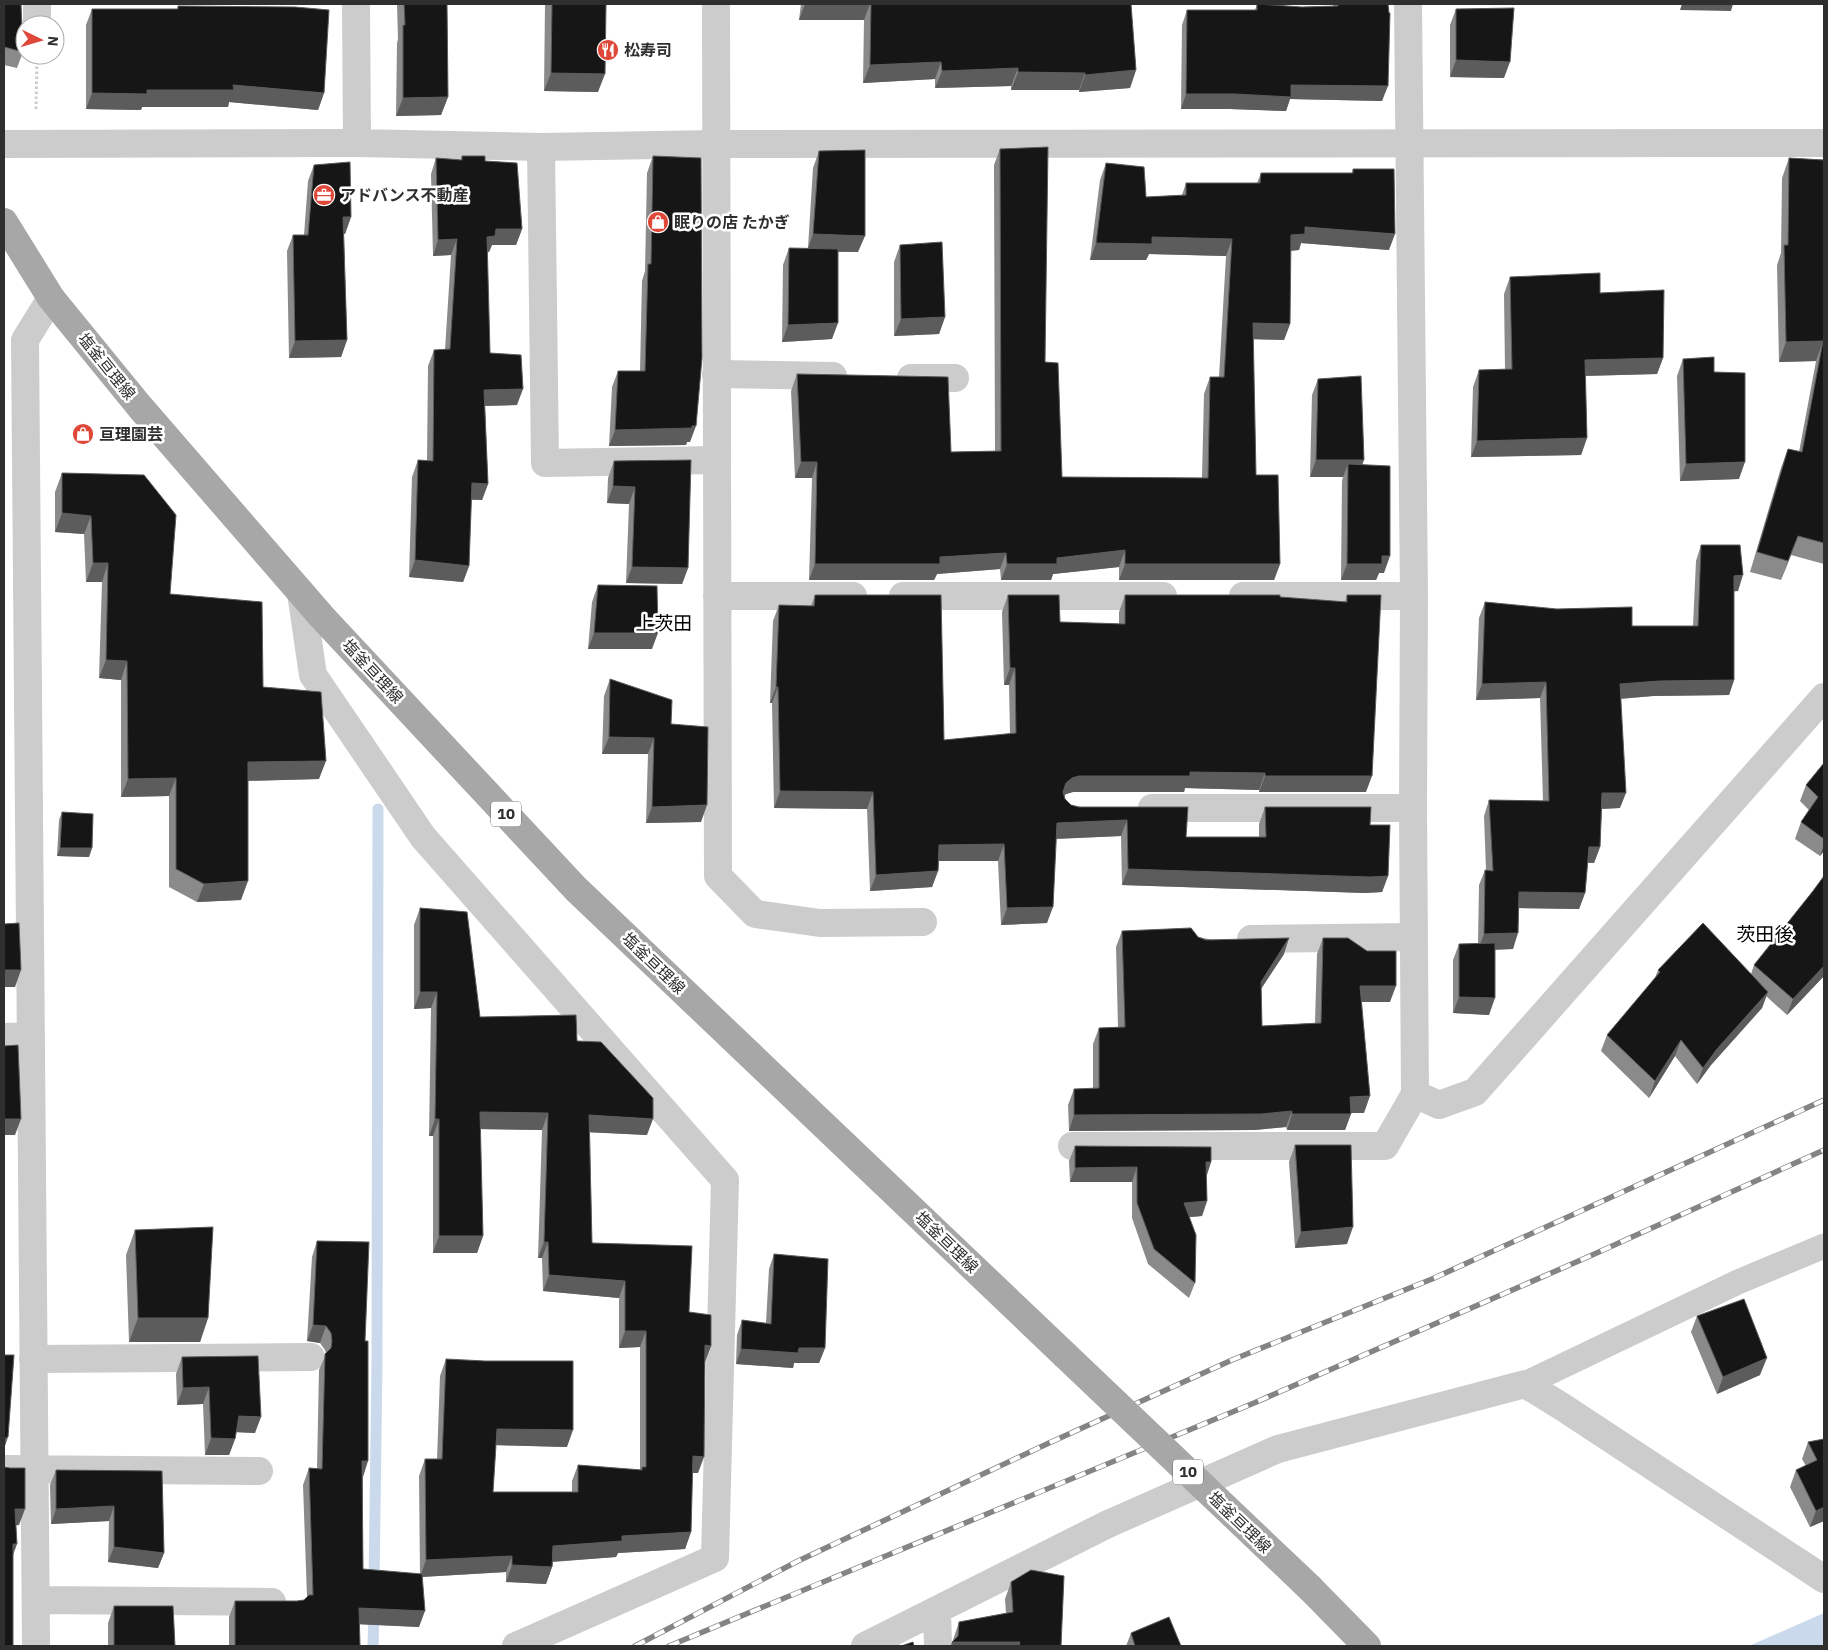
<svg xmlns="http://www.w3.org/2000/svg" width="1828" height="1650" font-family="'IBM Plex Sans','Noto Sans JP',sans-serif">
<rect width="100%" height="100%" fill="#fff"/>
<path fill="#cad9eb" d="M1824,1613V1646H1749Z"/>
<g fill="none" stroke-linecap="round" stroke-linejoin="round">
<path stroke="#cad9eb" stroke-width="11" d="M374,1584L377,1362L378,809
M373,1646L374,1610"/>
<path stroke="#ccc" stroke-width="3" stroke-dasharray="2.5 2.5" stroke-linecap="butt" d="M36,109L37,58"/>
<path stroke="#ccc" stroke-width="25" d="M1525,1384L1738,1282L1824,1246"/>
<path stroke="#ccc" stroke-width="28" d="M37,4V25
M716,4L718,876L755,914L820,923L923,922
M4,144L357,143
M541,147L545,463L716,460
M716,374L833,376
M911,378H955
M301,593L313,675L423,837L725,1180L715,1558L516,1646
M717,596H853
M903,596H1163
M1243,596H1414
M1152,808H1413
M1251,939L1414,937
M4,1037L31,1036
M1072,1146H1385L1415,1094L1413,808L1414,596L1408,4
M33,1359L311,1357
M4,1469L259,1471
M36,1600L272,1602
M937,1610L938,1646
M36,1646L25,340L51,298
M865,1646L1108,1524L1278,1449L1525,1384L1561,1406L1824,1579"/>
<path stroke="#ccc" stroke-width="28" d="M356,4L357,143L541,147L716,144L1824,143
M1415,1094L1439,1105L1475,1092L1824,697"/>
<path stroke="#a7a7a7" stroke-width="28" d="M4,222L51,298L140,407L322,617L576,889L1065,1355
M1310,1588L1367,1646"/>
<g stroke="#848484" stroke-width="5.5">
<path id="rail" d="M635,1646L798,1561L1049,1443L1232,1360L1432,1279L1824,1100
M669,1646L1254,1403L1590,1256L1824,1150"/>
</g>
<use href="#rail" stroke="#fff" stroke-width="4" stroke-dasharray="11" stroke-linecap="butt"/>
<path stroke="#a7a7a7" stroke-width="28" d="M1065,1355L1310,1588"/>
</g>
<path fill="#8a8a8a" d="M4,4L23,52L17,68L4,65Z
M397,4H447L448,97L441,115L396,116L397,43L398,39Z
M545,4H606L598,92L544,91Z
M801,4H1131L1136,70L1130,88L1079,92V90H1011V86L935,88V79L863,83L864,20H799Z
M1257,4L1302,7L1333,6V4H1388L1382,101L1290,99L1286,111L1230,109H1181L1182,25L1187,10H1255Z
M178,6L324,93L318,110L229,102L228,107H142L141,110L86,109V25L92,9H177Z
M1456,9L1504,78L1450,77V25Z
M1000,149L1045,362L1062,477L1202,478L1204,394L1210,377H1219L1226,256L1149,254L1146,260H1090L1100,180L1106,163L1146,197L1182,195L1186,183H1257L1261,173H1352L1353,169L1389,250L1301,243L1299,250L1290,251V324L1284,340L1253,339L1256,475L1280,564L1274,580H1119V567L1053,574L1051,580H1001L1000,569L937,574L934,580H809L812,478H795L791,391L797,374L951,452L995,451L994,165Z
M819,151L858,252H838L832,339L782,342L783,265L789,248H808L813,168Z
M462,156L485,161L522,229L516,245H492L489,252H487L490,353L517,405L485,406L488,484L482,500H471L469,566L463,582L409,577L412,477L418,460L427,461L428,366L434,350H445L451,255L433,256L431,174L436,158L461,160Z
M653,156L690,442H687L686,445L609,446L612,387L618,371H640L642,281L645,271L647,173Z
M1789,158L1824,160V564L1791,555L1781,580L1750,572L1781,468L1788,449L1799,452L1816,361L1779,362L1777,265L1781,253L1782,178Z
M314,165L351,217L345,234H344L347,340L341,357L289,358L287,251L293,235H304L308,181Z
M900,245L945,317L939,334L894,336V262Z
M1510,277L1600,293L1663,358L1657,374L1585,376L1587,438L1581,455L1471,457L1473,387L1479,370L1505,369L1504,294Z
M1683,359L1714,372L1739,479L1680,481L1677,376Z
M1318,379L1363,465L1384,573H1379L1376,580H1341L1342,481L1343,477H1310L1312,395Z
M691,460L688,568L682,584L626,583L629,504L607,503L608,478L614,461Z
M62,473L170,594L263,687L319,779L248,781L241,900L197,902L169,887V796L121,797V680L99,678L102,582H86L84,534L55,532V492Z
M1701,545L1738,591H1734V680L1729,695L1653,696L1621,699L1620,808L1602,809L1600,847L1594,863H1588L1585,893L1579,909L1519,908L1513,949L1495,950L1489,1015L1453,1013V960L1459,944H1478L1479,885L1485,870H1486L1484,816L1489,800L1543,801L1540,698L1476,700L1479,618L1485,602L1632,626H1693L1696,561Z
M598,585L652,649H588L592,602Z
M815,595L944,740L1010,734L1009,685H1004L1002,612L1008,595L1060,622L1119,624V612L1125,595L1280,597L1345,602L1347,595L1366,792H1259V790L1185,788L1184,792H1073L1066,794L1064,796L1065,799L1071,805L1186,837H1259V824L1265,807L1370,825L1388,876L1382,892L1365,893L1122,885L1121,836L1056,839L1047,923L1001,925L998,861H939L938,871L932,887L870,891L867,809L774,808L772,703H770L773,621L779,605L811,606Z
M610,679L671,724L701,822L646,823L648,754H602L604,696Z
M1824,763V851L1820,856L1795,839L1801,822L1809,810L1800,801L1806,785Z
M62,812L92,848L89,857L57,856L59,820Z
M1824,876V976L1787,1015L1766,996L1762,1008L1711,1065L1697,1084L1675,1056L1649,1098L1601,1051L1607,1035L1655,978L1658,970L1751,974L1754,965L1813,891Z
M420,908L480,1017L577,1041L647,1135L590,1132L592,1243L689,1312L711,1346L705,1361L698,1473H692L691,1532L685,1549L618,1553L616,1557L553,1562L552,1567L546,1584L506,1582V1572L422,1577L419,1627L359,1624L360,1646H229V1617L235,1601H297L304,1600L307,1597L303,1485L309,1468L317,1469L319,1370L326,1354L325,1350L320,1343L307,1341L312,1257L317,1241L365,1341L363,1477V1569L420,1574L419,1476L425,1459H437L440,1376L446,1359L567,1447L496,1445L493,1492H572V1481L578,1465L640,1470V1347L619,1348V1298L543,1291L542,1258H538L542,1130L480,1129L483,1236L477,1253H433V1136H429L431,1008L414,1009V925Z
M1122,931L1198,937L1284,954L1261,989L1262,1026L1315,1023L1317,954L1323,938L1390,1002H1362L1364,1113H1351L1345,1130H1287L1286,1127L1255,1130L1069,1131L1068,1105L1074,1089H1093V1044L1099,1028L1118,1027L1116,947Z
M1295,1145L1347,1244L1295,1248L1289,1162Z
M1075,1146L1211,1162L1207,1175V1201L1202,1216L1189,1217L1195,1283L1189,1298L1148,1264L1132,1218V1182H1070L1069,1161Z
M135,1230L208,1318L200,1342H129L126,1255Z
M774,1254L825,1348L819,1363H794L793,1368L736,1364L737,1335L742,1320L766,1323L769,1269Z
M1697,1316L1760,1375L1717,1394L1691,1332Z
M182,1357L255,1433L236,1432L235,1439L229,1455H205L203,1404L177,1405L176,1374Z
M1824,1439V1521L1810,1527L1790,1487L1796,1470L1806,1466L1802,1459L1808,1442Z
M56,1470L162,1471L164,1553L158,1568L108,1562L109,1521L51,1524L50,1485Z
M1011,1582L1061,1646H951L959,1622L1006,1613L1005,1599Z
M114,1606L175,1646H108V1623Z
M1131,1633L1181,1646H1126Z"/>
<path fill="#5c5c5c" d="M805,4H870L864,20H799Z
M1682,4H1733L1731,11L1680,10Z
M1456,60L1510,62L1504,78L1450,77Z
M941,62L935,79L863,83L870,65Z
M1018,68L1011,86L935,88L942,71Z
M1136,70L1130,88L1079,92L1085,75Z
M1018,72L1085,73L1079,90H1011Z
M551,73L605,74L598,92L544,91Z
M233,85L324,93L318,110L229,102L228,107H142L141,110L86,109L92,93Z
M1291,85L1388,86L1382,101L1290,99L1286,111L1230,109H1181L1186,94Z
M448,97L441,115L396,116L403,98Z
M343,217H351L345,234H337Z
M1305,227L1395,234L1389,250L1301,243L1299,250L1285,251L1291,235Z
M496,229H522L516,245H492L489,252L481,253L487,237Z
M813,234L865,236L858,252L807,251Z
M1152,237L1232,239L1226,256L1149,254L1146,260H1090L1096,243Z
M457,239L451,255L433,256L438,240Z
M945,317L939,334L894,336L901,319Z
M838,323L832,339L782,342L788,325Z
M1253,323L1290,324L1284,340L1247,339Z
M347,340L341,357L289,358L295,341Z
M1823,341L1816,361L1779,362L1786,342Z
M1663,358L1657,374L1579,376L1585,360Z
M523,389L517,405L478,406L484,390Z
M696,426L690,442H687L686,445L609,446L615,430Z
M1587,438L1581,455L1471,457L1477,441Z
M1316,460H1364L1358,476L1348,464L1343,477H1310Z
M801,462H817L812,478H795Z
M1745,462L1739,479L1680,481L1686,464Z
M472,483L488,484L482,500L466,499Z
M613,486L635,487L629,504L607,503Z
M62,513L91,516L84,534L55,532Z
M1798,536L1791,555L1781,580L1788,561Z
M1125,550L1119,567L1053,574L1051,580H1001L1007,564Z
M1006,553L1000,569L937,574L934,580H809L815,564L940,557Z
M1382,556H1390L1384,573H1379L1376,580H1341L1347,564Z
M415,560L469,566L463,582L409,577Z
M93,563H108L102,582H86Z
M1125,564H1280L1274,580H1119Z
M632,567L688,568L682,584L626,583Z
M1743,575L1738,591L1729,592L1734,576Z
M594,633H658L652,649H588Z
M106,660L127,661L121,680L99,678Z
M1010,668H1015L1009,685H1004Z
M1734,680L1729,695L1653,696L1615,699L1620,684L1659,681Z
M1546,682L1540,698L1476,700L1482,684Z
M776,687H778L772,703H770Z
M609,737L654,738L648,754H602Z
M326,761L319,779L241,781L248,762Z
M1190,772L1265,773L1259,790L1185,788L1184,792H1073L1066,794L1060,800L1066,783L1072,778L1079,776Z
M1265,776H1372L1366,792H1259Z
M176,778L169,796L121,797L128,779Z
M780,791L873,792L867,809L774,808Z
M1602,793H1626L1620,808L1597,809Z
M707,805L701,822L646,823L652,807Z
M1127,820L1121,836L1051,839L1057,823Z
M1004,844L998,861H933L939,845Z
M1824,844V851L1820,856Z
M1589,847H1600L1594,863L1583,862Z
M60,848H92L89,857L57,856Z
M1128,869L1388,876L1382,892L1365,893L1122,885Z
M938,871L932,887L870,891L876,875Z
M248,881L241,900L197,902L204,884Z
M1519,892L1585,893L1579,909L1514,908Z
M1053,907L1047,923L1001,925L1007,908Z
M1518,933L1513,949L1478,950L1484,934Z
M1289,938L1284,954L1255,998L1261,982Z
M1824,966V976L1787,1015L1793,999Z
M4,970H21L15,987H4Z
M1360,986H1396L1390,1002H1354Z
M420,992H437L431,1008L414,1009Z
M1768,992L1762,1008L1711,1065L1697,1084L1703,1068L1717,1049Z
M1459,997L1495,998L1489,1015L1453,1013Z
M1681,1040L1675,1056L1649,1098L1655,1081Z
M1370,1096L1364,1113H1344L1350,1097Z
M1292,1111L1286,1127L1255,1130L1069,1131L1074,1115Z
M480,1112L548,1113L542,1130L474,1129Z
M1292,1114H1351L1345,1130H1287Z
M589,1115L653,1119L647,1135L583,1132Z
M4,1119H21L15,1135H4Z
M435,1119H439L433,1136H429Z
M1206,1162H1211L1206,1177Z
M1137,1167L1132,1182H1070L1075,1168Z
M1207,1201L1202,1216L1179,1218L1184,1203Z
M1353,1227L1347,1244L1295,1248L1301,1232Z
M439,1236H483L477,1253H433Z
M544,1242H548L542,1258H538Z
M549,1275L625,1281L619,1298L543,1291Z
M138,1318H208L200,1342H129Z
M313,1325L326,1326L320,1343L307,1341Z
M625,1331H646L640,1347L619,1348Z
M705,1345L711,1346L705,1362Z
M825,1348L819,1363H794L793,1368L736,1364L741,1349Z
M1767,1358L1760,1375L1717,1394L1723,1377Z
M209,1387L203,1404L177,1405L183,1388Z
M239,1416L261,1417L255,1433L233,1432Z
M497,1429L573,1430L567,1447L491,1445Z
M8,1437L4,1449V1439Z
M211,1438L235,1439L229,1455H205Z
M693,1456L704,1457L698,1473H687Z
M362,1461H368L363,1477Z
M114,1506L109,1521L51,1524L56,1509Z
M1824,1507V1521L1810,1527L1816,1511Z
M15,1509H25L19,1525L9,1526Z
M691,1532L685,1549L618,1553L616,1557L547,1562L553,1546L622,1536Z
M13,1544H17L11,1561Z
M114,1547L164,1553L158,1568L108,1562Z
M512,1556L506,1572L420,1577L426,1560Z
M512,1565L552,1567L546,1584L506,1582Z
M359,1608L425,1611L419,1627L353,1624Z
M952,1642H1020L1018,1646H951Z"/>
<path fill="#161616" stroke="#5c5c5c" d="M4,4H21L23,52L4,47Z
M404,4H447L448,97L403,98V25H405Z
M552,4H606L605,74L551,73Z
M871,4H1131L1136,70L1085,75V73L1018,72V68L942,71L941,62L870,65Z
M1257,4L1302,7L1338,6V4H1388L1389,13H1390L1388,86L1291,85V97L1235,94H1186L1187,10H1257Z
M178,6L295,7L329,10L324,93L233,85L234,90H147V94L92,93V9H178Z
M1514,8L1510,62L1456,60V9Z
M1048,147L1045,362L1058,363L1062,477L1208,478L1210,377H1224L1232,239L1152,237V244L1096,243L1106,163L1144,167L1146,197L1186,195V183H1260L1261,173H1353V169H1394L1395,234L1305,227V234L1291,235L1290,324L1253,323L1256,475H1278L1280,564H1125V550L1057,558V564H1007L1006,553L940,557V564H815L817,462H801L797,374L948,377L951,452L1001,451L1000,149Z
M865,150V236L813,234L819,151Z
M462,156H485V161L517,163L522,229H496L495,236L487,237L490,353L521,355L523,389L484,390L488,484L472,483L469,566L415,560L418,460L433,461L434,350L450,349L457,239L438,240L436,158L462,160Z
M653,156L701,158L702,358L696,426H692V428L615,430L618,371H645L648,264H651Z
M1789,158L1824,160V543L1798,536L1788,561L1757,552L1788,449L1802,452L1823,341L1786,342L1784,245H1788Z
M350,162L351,217H343L347,340L295,341L293,235H308L314,165Z
M942,242L945,317L901,319L900,245Z
M789,248L838,249V323L788,325Z
M1600,273V293L1664,290L1663,358L1585,360L1587,438L1477,441L1479,370L1512,369L1510,277Z
M1714,357V372L1745,373V462L1686,464L1683,359Z
M1361,376L1364,460H1316L1318,379Z
M691,460L688,568L632,567L635,487L613,486L614,461Z
M1348,464L1390,466V556H1382V564H1347Z
M62,473L144,475L176,515L170,594L262,602L263,687L321,692L326,761L248,762V881L204,884L176,869V778L128,779L127,661L106,660L108,563H93L91,516L62,513Z
M1701,545H1740L1743,575L1734,576V680L1659,681L1620,684L1626,793H1602L1600,847H1589L1585,893L1519,892L1518,933L1484,934L1485,870L1493,871L1489,800L1549,801L1546,682L1482,684L1485,602L1557,609L1632,607V626H1698Z
M598,585L657,586L658,633H594Z
M815,595H941L944,740L1016,733L1015,668H1010L1008,595H1059L1060,622L1125,624V595H1280V597L1347,602V595H1381L1372,776H1265V773L1190,772V776H1079L1072,778L1066,783L1063,792L1065,799L1071,805L1079,807H1188L1186,837H1266L1265,807H1371L1370,825H1390L1388,876L1370,877L1128,869L1127,820L1057,823L1053,907L1007,908L1004,844L939,845L938,871L876,875L873,792L780,791L778,687H776L779,605L814,606Z
M610,679L672,700L671,724L708,727L707,805L652,807L654,738L609,737Z
M1824,763V839L1801,822L1818,797L1806,785Z
M62,812L93,814L92,848H60Z
M1824,876V966L1793,999L1754,965L1813,891Z
M420,908L467,912L480,1017L576,1015L577,1041L601,1042L653,1098V1119L589,1115L592,1243L692,1246L689,1312L711,1315V1346L705,1345L704,1457L693,1456L691,1532L622,1536V1541L553,1546L552,1567L512,1565V1556L426,1560L425,1459H442L446,1359L485,1361H573V1430L497,1429L493,1492H578V1465L642,1470V1467H646V1331H625V1281L549,1275L548,1242H544L548,1113L480,1112L483,1236H439V1119H435L437,992H420Z
M19,923L21,970H4V977V924Z
M1703,923L1768,992L1717,1049L1703,1068L1681,1040L1655,1081L1607,1035L1660,972L1658,970Z
M1191,928L1198,937L1206,940L1289,938L1261,982L1262,1026L1321,1023L1323,938H1348L1367,951H1396V986H1360L1370,1096L1350,1097L1351,1114H1292V1111L1261,1114L1074,1115V1089L1099,1088V1028L1125,1027L1122,931Z
M1495,943V998L1459,997V944Z
M18,1045L21,1119H4V1046Z
M1295,1145H1351L1353,1227L1301,1232Z
M1075,1146L1211,1147V1162H1206L1207,1201L1184,1203L1196,1235L1195,1283L1154,1249L1137,1203V1167L1075,1168Z
M213,1227L208,1318H138L135,1230Z
M317,1241L369,1242L365,1341H368V1461H362L363,1569L422,1574L425,1611L359,1608L360,1646H235V1601H297L304,1600L309,1595H313L309,1468L322,1469L325,1354L331,1348L332,1341L331,1333L326,1326L313,1325Z
M774,1254L828,1259L825,1348H799L798,1353L741,1349L742,1320L771,1324Z
M1744,1299L1767,1358L1723,1377L1697,1316Z
M4,1355H14L8,1437L4,1439Z
M258,1356L261,1417L239,1416L235,1439L211,1438L209,1387L183,1388L182,1357Z
M1824,1439V1507L1816,1511L1796,1470L1817,1460L1808,1442Z
M4,1467L10,1468H25V1509H15L17,1544H13V1646H4Z
M56,1470L162,1471L164,1553L114,1547V1506L56,1509Z
M1031,1570L1064,1576L1061,1646H1019L1020,1642H952L958,1636L959,1622L1013,1612L1011,1582Z
M114,1606H173L175,1646H114Z
M1169,1617L1181,1646H1135L1131,1633Z
M913,1642L914,1646H901Z"/>
<defs>
<g id="restaurant-disc" transform="scale(1.125)"><circle r="9.5" fill="#df4738" stroke="#fff"/><path d="M-5-6h1v4h1v-4h1v4h1v-4h1v5L-1.5 .5V6h-2V.5L-5-1ZM5-6V6H3V1.5H1.5Q1.5-4 5-6Z" fill="#fff"/></g>
<g id="office-disc" transform="scale(1.125)"><circle r="9.5" fill="#df4738" stroke="#fff"/><path d="M-6-3h4V-5.5h4V-3h4V5H-6ZM-1-4.5V-3h2v-1.5ZM-6 0V1H6V0Z" fill="#fff"/></g>
<g id="shop-disc" transform="scale(1.125)"><circle r="9.5" fill="#df4738" stroke="#fff"/><path d="M-5-2.5h2.3a2.7 3.5 0 0 1 5.4 0H5L5.5 6h-11ZM-1.5-2.5h3a1.5 2.3 0 0 0-3 0Z" fill="#fff"/></g>
</defs>
<g fill-rule="evenodd">
<use href="#restaurant-disc" x="608" y="50"/>
<use href="#office-disc" x="324" y="195"/>
<use href="#shop-disc" x="658" y="222"/>
<use href="#shop-disc" x="83" y="434"/>
</g>
<g text-anchor="middle" stroke-width="5" stroke-linejoin="round" paint-order="stroke">
<g fill="#fff" stroke="#6d6d6d" stroke-width="1">
<rect x="491" y="801.5" width="30" height="25" rx="4"/>
<rect x="1173" y="1459.5" width="30" height="25" rx="4"/>
</g>
<g font-size="15" font-weight="bold" fill="#2f2f2f">
<text x="506" y="819">10</text>
<text x="1188" y="1477">10</text>
</g>
<g font-size="16" font-weight="bold" fill="#2f2f2f" stroke="#fff" text-anchor="start">
<text x="624" y="56">松寿司</text>
<text x="340" y="201">アドバンス不動産</text>
<text x="674" y="228">眠りの店 たかぎ</text>
<text x="99" y="440">亘理園芸</text>
</g>
<g font-size="16" fill="#2f2f2f" stroke="#fff">
<text transform="translate(107 366) rotate(51)" y="6">塩釜亘理線</text>
<text transform="translate(373 671) rotate(47)" y="6">塩釜亘理線</text>
<text transform="translate(654 963) rotate(44)" y="6">塩釜亘理線</text>
<text transform="translate(947 1242) rotate(44)" y="6">塩釜亘理線</text>
<text transform="translate(1240 1522) rotate(44)" y="6">塩釜亘理線</text>
</g>
<g font-size="19" fill="#000" stroke="#fff">
<text x="664" y="630">上茨田</text>
<text x="1765" y="941">茨田後</text>
</g>
</g>
<rect width="1828" height="1650" fill="none" stroke="#2f2f2f" stroke-width="10"/>
<g transform="translate(40 40) rotate(95)"><circle r="24" fill="#ffffff" stroke="#acacac"/>
<path d="M0-4L9 19L0 12L-9 19Z" fill="#df4738"/>
<text y="-8" font-size="14" font-weight="bold" text-anchor="middle" fill="#2f2f2f">N</text>
</g>
</svg>
